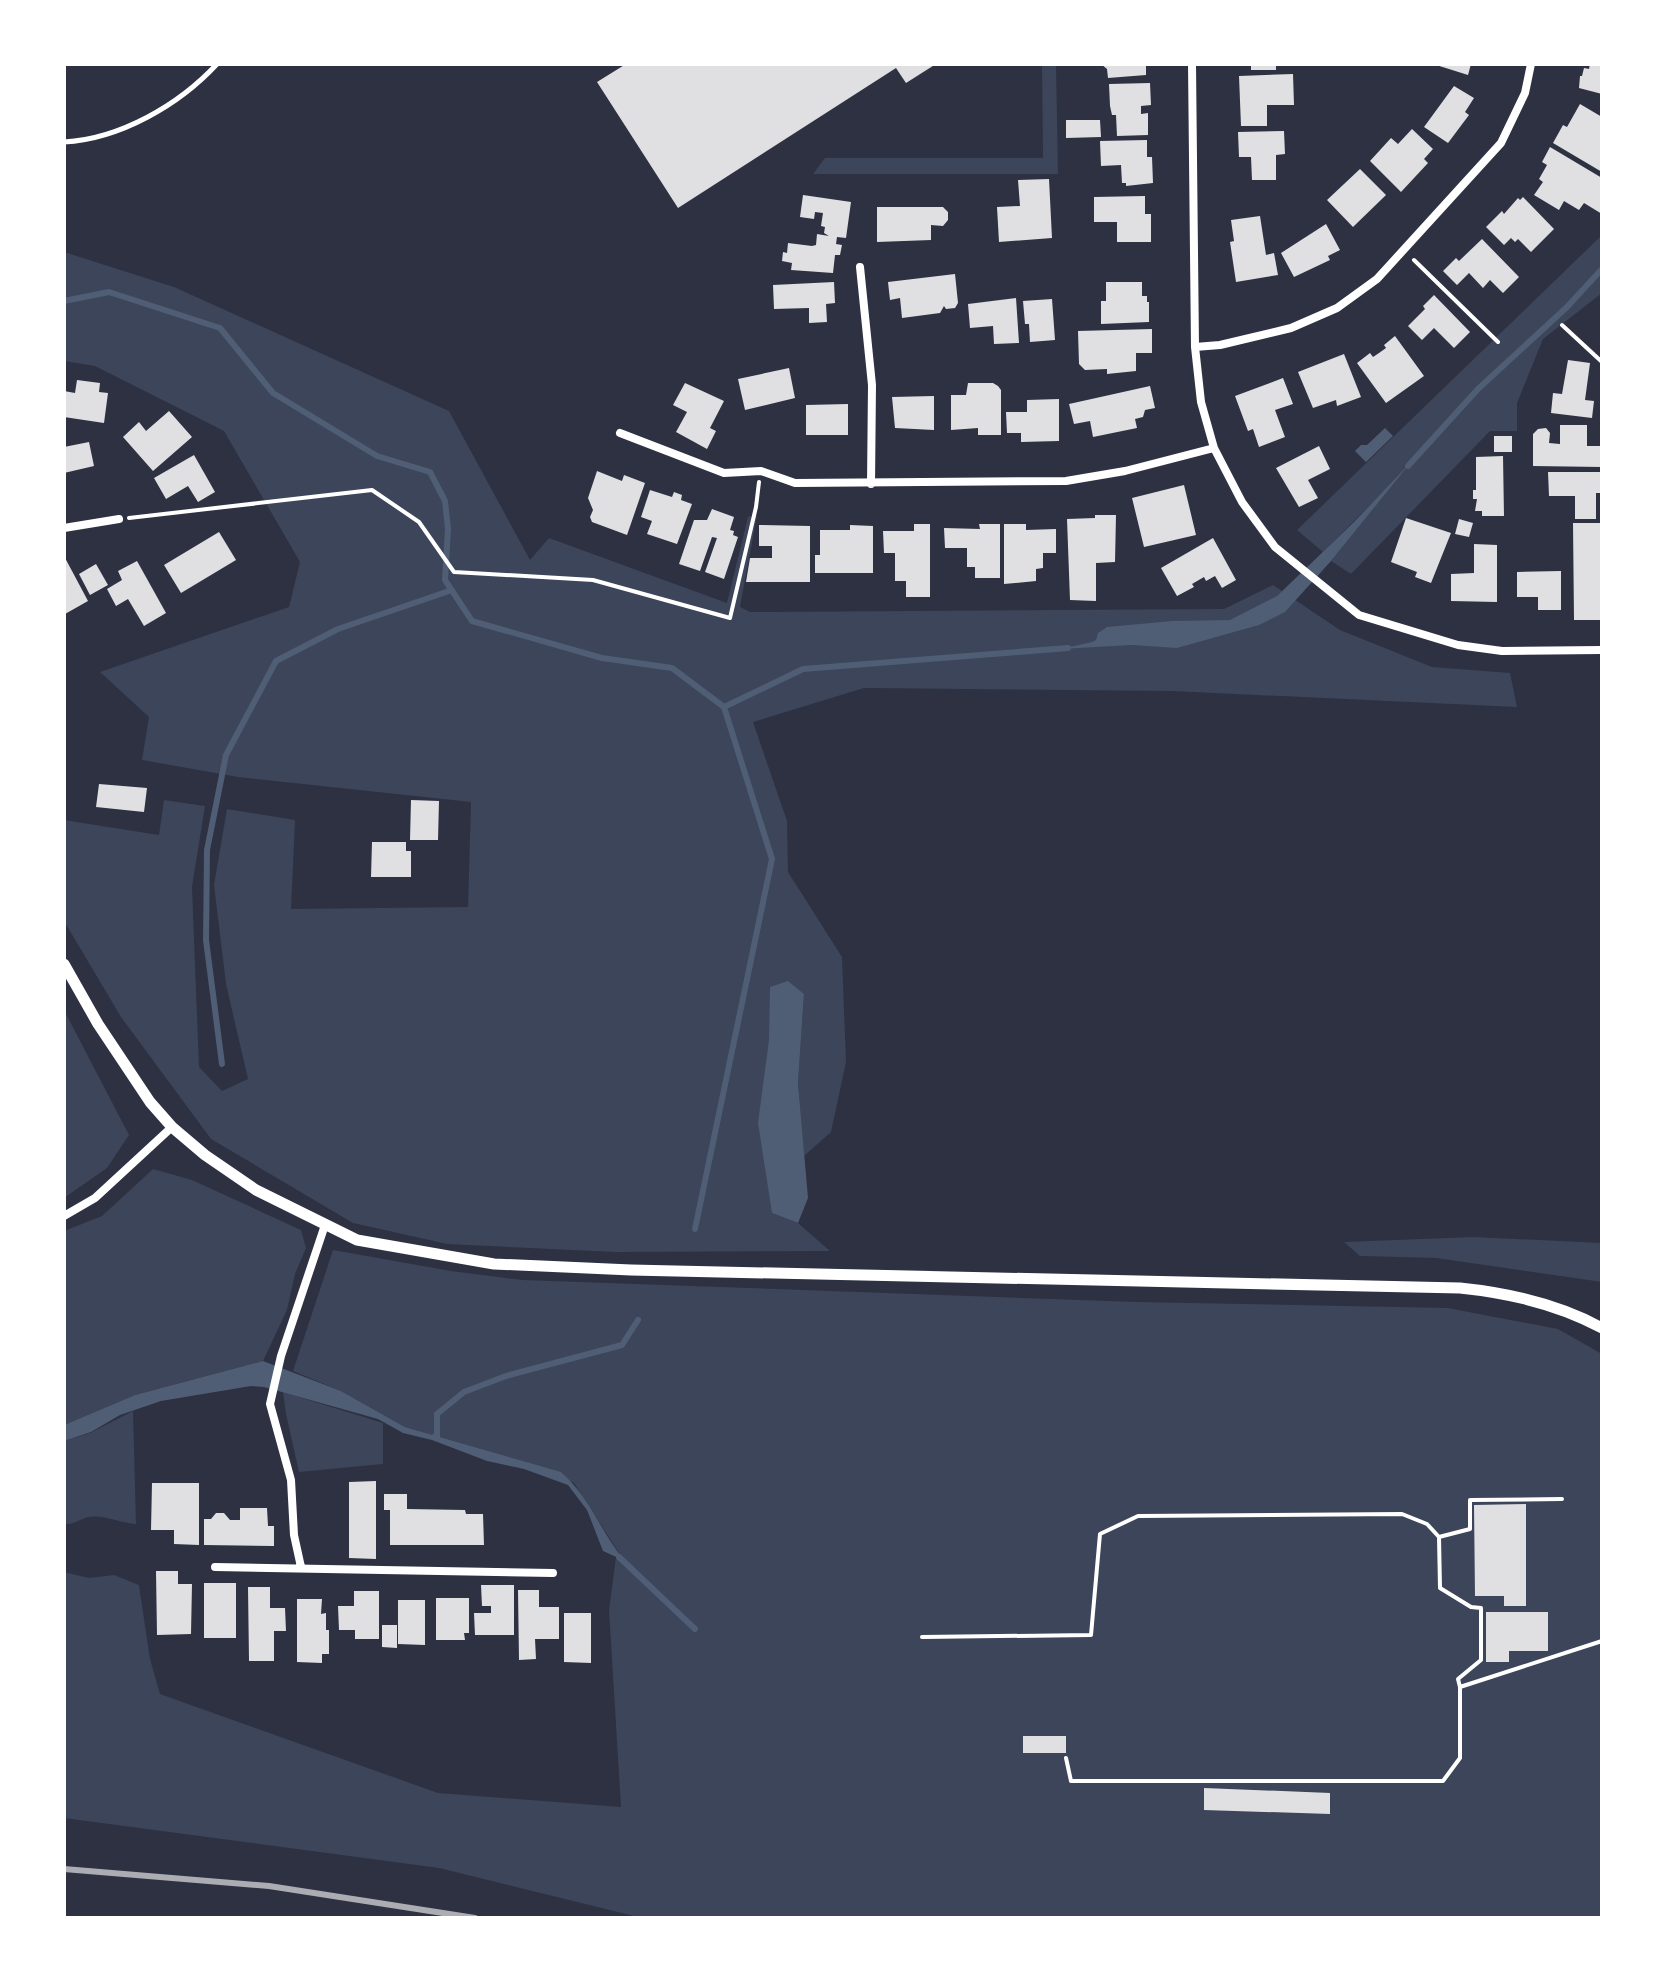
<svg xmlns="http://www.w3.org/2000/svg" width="1666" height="1982" font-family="Signika,sans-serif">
<rect width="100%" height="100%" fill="#2d3142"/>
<path fill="#3c4559" d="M1042,64H1056L1058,174H813L825,158H1043Z
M1602,235V293L1543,339L1517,403V431H1490L1351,574L1331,561L1400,475L1323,552L1297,530Z
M64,252L174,287L449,411L530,560L549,538L727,603L748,517L757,515L740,607L750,612L1224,609L1273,585L1340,630L1432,667L1510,673L1517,707L1172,691L864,688L753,722L787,821L788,872L842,957L846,1062L831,1132L804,1156L798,1083L804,994L770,988L772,1213L798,1223L830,1251L615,1252L447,1244L353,1223L211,1139L121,1017L64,921V820L159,835L164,800L205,806L192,887L199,1067L222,1091L248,1079L226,984L214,885L227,809L295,820L291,909L468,907L471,802L238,777L142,760L149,717L100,672L289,607L300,562L224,431L95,366L64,361Z
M64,1010L129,1135L107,1168L64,1198Z
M153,1169L192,1180L301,1230L306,1248L295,1274L287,1310L263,1361L135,1395L64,1425V1231L102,1216Z
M1473,1237L1602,1243V1282L1436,1258L1360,1256L1344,1242Z
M333,1250L451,1271L523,1280L1138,1302L1448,1308L1558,1329L1602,1354V1918H642L439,1868L64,1818V1572L89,1578L114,1575L139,1585L150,1659L160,1694L438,1793L621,1807L609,1610L616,1557L623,1559L574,1483L522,1461L405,1427L341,1391L293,1371Z
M283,1392L383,1423V1464L299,1472L286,1414Z
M133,1411L136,1524C120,1523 103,1514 89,1517C79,1519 75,1525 64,1524V1441L90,1433Z"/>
<path fill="#4f5d75" d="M1385,428L1393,436L1366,462L1355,451L1361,445H1367Z
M1411,462L1331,561L1285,612L1259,625L1177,648L1132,645L1061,649L1092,642L1096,640L1098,633L1107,627L1172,621L1230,620L1277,596L1354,522Z
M788,981L804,994L798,1083L808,1198L798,1223L772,1213L758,1123L769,1040L770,987Z
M263,1361L341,1391L405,1427L561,1472C590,1497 601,1533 625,1561L603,1551L587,1510L568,1485L524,1469L487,1461L432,1440L403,1433L378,1419L264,1387L251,1386L161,1401L120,1415L91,1432L64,1441V1425L135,1395Z"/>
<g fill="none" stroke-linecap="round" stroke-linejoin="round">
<path stroke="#4f5d75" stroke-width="6" d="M64,301L109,292L220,328L273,393L377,456L430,472L445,501L448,529L445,580L472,621L602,658L672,668L724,707
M1408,466L1478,389L1567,307L1602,269
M222,1064L206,940L207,850L226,755L276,661L338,629L452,590
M695,1229L772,859L724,707L803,669L1068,648
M434,1437H437V1414L464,1392L506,1376L622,1345L638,1320
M619,1557L695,1629"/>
</g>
<path fill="#e0e0e3" d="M626,64H936L906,83L896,68L678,208L597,82Z
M1101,64H1146V75L1108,78L1107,69Z
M1251,64H1276V70H1251Z
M1433,64H1471L1468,75Z
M1590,64H1602V94L1579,88L1580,76H1582L1584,68L1589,69Z
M1293,74L1294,105H1267V126H1241L1239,76Z
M1150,83L1151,105L1141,106V114L1148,113V135L1117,136L1116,115H1112L1110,106L1109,84Z
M1454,86L1474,98L1465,112L1469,115L1448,143L1424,127Z
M1580,104L1602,117V172L1553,143L1563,125L1567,127Z
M1066,120H1100L1101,137L1066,138Z
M1412,129L1433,149L1424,159L1428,163L1401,192L1370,161L1391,138L1398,144Z
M1284,131L1285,154L1276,155V180H1252L1251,157H1239L1238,132Z
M1147,140V157H1152L1153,183L1126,186V183H1122L1121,165L1101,166L1100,141Z
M1550,147L1602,178V214L1584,203L1579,210L1564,201L1559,210L1534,195L1543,182L1539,179L1547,165L1542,162Z
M1360,169L1386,195L1353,227L1327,200Z
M1049,179L1052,238L999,242L997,207L1020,206L1018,180Z
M803,195L851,202L846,238L837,237L836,244L842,245L840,255H835L833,273L791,270L792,263L782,261L783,252L787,253L788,243L812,246L816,245L817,234L829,236L824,233L825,227L821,226L823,213L815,212L814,219L800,217Z
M1145,196V214H1151V242H1117V222H1094V197Z
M1523,197L1554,229L1531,252L1518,239L1515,242L1511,238L1504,245L1486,227L1502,211L1504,214L1518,198L1520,200Z
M877,207H943L948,212V220L943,226L931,225V240L877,242Z
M1260,216L1266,255L1274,253L1278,275L1236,282L1230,242L1234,241L1231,220Z
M1326,224L1340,250L1328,256L1330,260L1294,277L1281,253Z
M1482,239L1519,277L1503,293L1490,280L1483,288L1469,273L1457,285L1443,271L1456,258L1459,261Z
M955,274L958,303L955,308L946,309L944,306L940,313L902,318L900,298L890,300L888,282Z
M834,282L835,303L826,304L827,322L809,323V308L774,309L773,285Z
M1106,282H1142V296H1147V302H1149V322L1101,324V301H1106Z
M1434,295L1470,332L1454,348L1434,328L1422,340L1408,326L1425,309L1423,306Z
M1016,298L1019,343L994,344L993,326L970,328L968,304Z
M1052,299L1055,340L1030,342L1029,324H1025L1023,301Z
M1152,329V353H1136V371L1107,374V369L1085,370L1079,364L1078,331Z
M1395,336L1424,376L1386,403L1357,363L1370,353L1373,357L1379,353L1386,348L1384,345Z
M1344,354L1361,397L1337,406L1336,400L1313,408L1298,372Z
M1568,360L1590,363L1585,400L1594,401L1592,418L1551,413L1553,393L1562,394Z
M789,368L795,398L745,410L738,379Z
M1283,378L1293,404L1275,410L1285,437L1259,447L1253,429L1248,431L1235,396Z
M77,380L100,383L99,392L108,393L104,423L64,417V391L75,393Z
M685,383L724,401L710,428L716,431L707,449L676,432L687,412L673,405Z
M968,383H993L998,386L1001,390V435H978V428L951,430V395H966Z
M1150,386L1155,408L1145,410L1143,417L1135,419L1137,428L1093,437L1090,421L1074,424L1069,404Z
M934,396V430L895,428L892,397Z
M1059,399V441L1021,442V433H1007L1006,412H1027V400Z
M848,404V435H806V405Z
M169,411L192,437L153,471L123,437L139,422L146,431Z
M1560,425H1587V446H1602V467L1533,466V434L1538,429L1546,428L1550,433L1549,443L1560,444Z
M1494,436H1512V452H1494Z
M89,442L94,466L64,473V447Z
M1319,446L1330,469L1308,480L1318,498L1299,507L1276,468Z
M194,455L215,492L198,502L188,486L166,499L154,478Z
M1503,456L1504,516H1482V511H1475L1477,499H1473V490H1476V457Z
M597,471L622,481L624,475L645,483L627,535L592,522L590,517L593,510L588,498Z
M1548,472H1602V493H1596V519H1575V496H1549Z
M1184,485L1196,535L1144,547L1132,498Z
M650,490L672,497L674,492L682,495L681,500L692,504L677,544L647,534L652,521L641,517Z
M712,509L734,517L730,530L734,531L733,535L738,537L724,579L705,572L717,538L712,537L700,571L679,564L694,520H707Z
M1095,515H1116L1115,562L1096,563V601L1070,600L1067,519L1095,518Z
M1406,518L1451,533L1431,583L1415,577L1417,572L1391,562Z
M1459,519L1473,523L1469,537L1455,534Z
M1573,523H1602V620H1574Z
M914,524H930V597H906V581H895V553H884L883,531H914Z
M979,524H1000V578H975V567H967V548H945L944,528L980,529Z
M1004,524H1026V530L1056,529V553H1043V568L1036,569V581L1004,584Z
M759,525L810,526V582H746L750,558H772V546H759Z
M850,525L873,526V573H815V555H820V530H850Z
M219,532L236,560L181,593L164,565Z
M1213,538L1236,580L1222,588L1215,576L1206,581L1204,577L1192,584L1194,587L1177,596L1161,568Z
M1474,544L1497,545V602L1451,601V574L1474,573Z
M64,556L88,601L65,614L64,611Z
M137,561L166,613L144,626L128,599L116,606L107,589L122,580L118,571Z
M96,564L108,585L90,595L79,574Z
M1561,571V610H1538V597H1517V572Z
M99,784L147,788L144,812L96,807Z
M411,800L439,801L438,840H410Z
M372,842H406V851H411V877H371Z
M376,1481V1559L349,1558V1482Z
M152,1483H199V1545L174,1544V1530H151Z
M384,1494H407V1509L465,1510L466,1514H483L484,1545H390V1510H384Z
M1526,1504V1606H1504V1596H1475L1474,1505Z
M240,1508H267L268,1526H274V1546L204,1545V1519H211L216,1513H224L230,1520H240Z
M156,1571H178V1584H192L191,1634L157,1635Z
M204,1583H236V1638H204Z
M481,1585H514V1635H475L474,1613H491V1606H482Z
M248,1587H270V1608H285L286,1631H274V1661H249Z
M518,1590H539V1607H559V1639H535L536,1659L519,1660Z
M354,1591H379V1639H355V1630H339L338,1606H354Z
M436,1598H469V1633H464L465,1640H436Z
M297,1599H322L321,1614L326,1613V1630H329V1654H322V1663L297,1662Z
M398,1600H425V1645L398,1644Z
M1486,1612H1548V1651H1509V1662H1486Z
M564,1613H591V1663L564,1662Z
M382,1625H397V1648L382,1647Z
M1023,1736H1066V1753H1023Z
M1204,1788L1330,1793V1814L1204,1810Z"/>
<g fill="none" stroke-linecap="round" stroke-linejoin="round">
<path stroke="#fff" stroke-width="4" d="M1414,260L1498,342
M1562,325L1602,362
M129,518L372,490L419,522L454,572L593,580L730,618L756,507L759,482
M922,1637L1091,1635L1100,1534L1138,1516L1402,1514L1427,1524L1439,1537
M1460,1687L1458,1679L1481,1660V1608L1471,1607L1440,1588L1439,1537L1470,1529V1500L1562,1499
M1066,1758L1071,1781H1443L1460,1758V1687L1602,1641"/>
<path stroke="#fff" stroke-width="5" d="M64,142C120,139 179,105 217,64"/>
<path stroke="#fff" stroke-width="8" d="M1192,64L1195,347L1201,402L1214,448L1242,502L1275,547L1359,615L1458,645L1502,651L1602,650
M860,267L872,385L871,484
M1195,347L1220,345L1291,328L1337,308L1377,279L1501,143L1525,93L1531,64
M620,433L724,473L761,471L795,483L1066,481L1125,471L1214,448
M64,528L119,519
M64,1216L95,1198L172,1127
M215,1567L553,1573
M301,1567L294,1535L291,1480L270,1404L281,1356L325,1225"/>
<path stroke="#fff" stroke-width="11" d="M64,964L98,1024L150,1102L172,1127L205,1155L256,1190L357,1240L494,1264L631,1270L1460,1288C1509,1293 1558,1304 1602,1328"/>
<path stroke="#abadb3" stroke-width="6" d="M64,1869L269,1886L475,1918"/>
</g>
<rect width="1666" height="1982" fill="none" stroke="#ffffff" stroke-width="132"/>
</svg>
